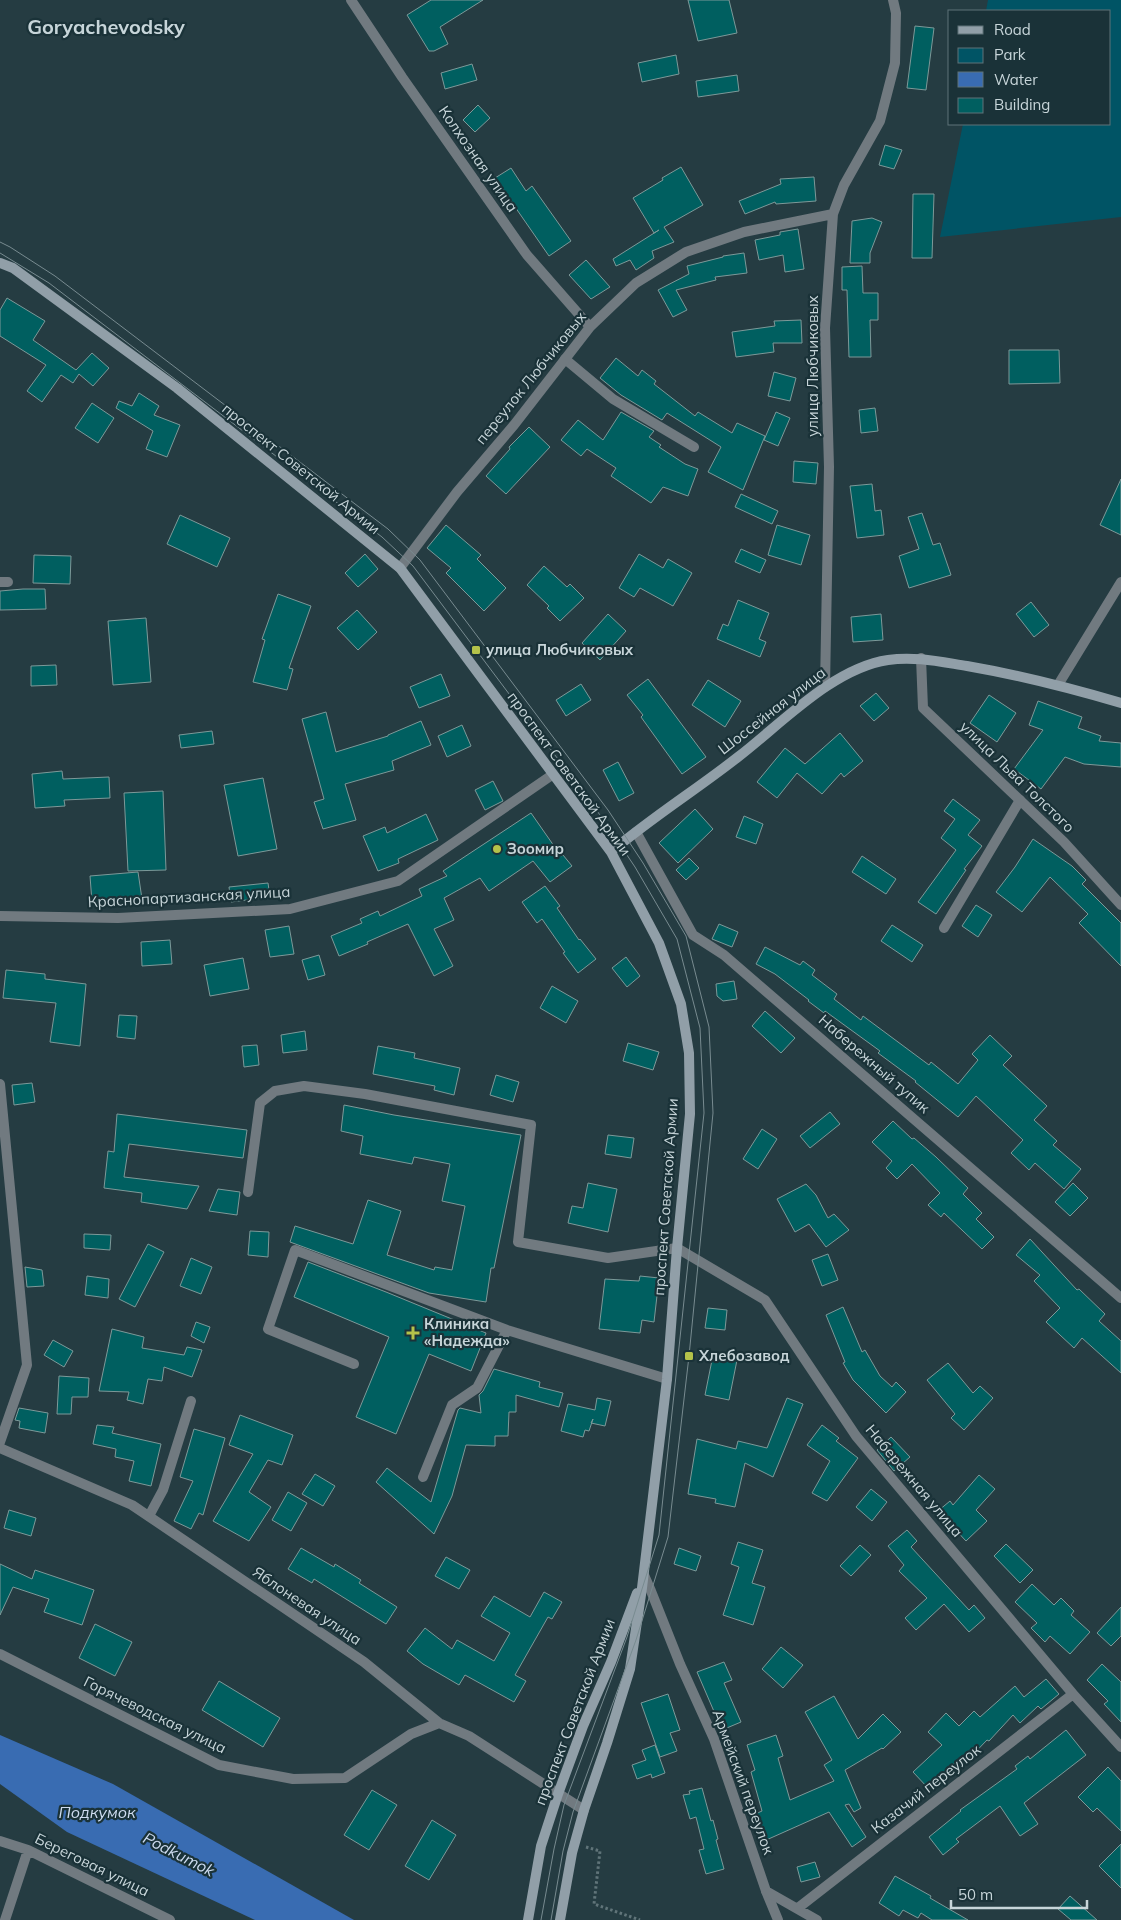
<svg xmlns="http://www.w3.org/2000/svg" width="1121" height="1920" font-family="Mulish,sans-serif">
<rect width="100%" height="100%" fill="#253c42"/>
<path fill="#005465" d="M988,0H1121V217L940,237L963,124H1110V11H986Z"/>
<path fill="#396cb2" d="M0,1735L113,1784L354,1920H255L67,1832L0,1784Z"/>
<path fill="#005f60" stroke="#7d9999" d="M431,0H483L440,27L448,44L434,51H429L407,15Z
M688,0H729L737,33L698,41Z
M915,26L934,28L926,90L907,88Z
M676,55L679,74L642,82L638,63Z
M472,64L477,80L445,89L441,73Z
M737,75L739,91L698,97L696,81Z
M478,105L490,118L475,132L463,120Z
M885,145L902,150L894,169L879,165Z
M681,167L703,205L664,227L674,242L652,251L654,258L636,270L630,260L616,266L613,259L659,230L654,233L633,198L663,180L662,178Z
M511,168L526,191L532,186L571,241L549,256L495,178Z
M814,177L816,201L776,204L775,202L745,214L739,201L781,184L780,179Z
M913,194H934L932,258H912Z
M872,218L882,222L870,253V263H850L852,221Z
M798,229L804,269L785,272L783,255L759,260L755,240L780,235V232Z
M744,253L747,273L715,277L716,280L676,290L687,310L673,317L658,290L689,274L687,266L723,257V256Z
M586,260L610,287L591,299L569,275Z
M862,266L863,293H878V320H870L871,357H849L847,290H842V267Z
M7,298L45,321L33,340L76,370L92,353L109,368L93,386L79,374L73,383L61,375L42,402L27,391L46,365L0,336V310Z
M801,320L802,343H773L774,352L736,357L732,332L775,326L774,321Z
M1009,350H1059L1060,383L1009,384Z
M616,358L638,376L642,370L656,381L654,384L695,416L698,412L732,433L737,423L765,436L743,490L708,472L721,447L667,413L662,420L621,395L600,378Z
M774,372L796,378L790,401L768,396Z
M139,393L159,406L154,415L180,425L167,457L146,449L153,431L116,408L119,401L132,406Z
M92,403L114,418L98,443L75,428Z
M875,408L878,431L861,433L859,410Z
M621,412L654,431L649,437L661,445L659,447L685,464L698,469L688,496L663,487L651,503L611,476L616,468L587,449L581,456L561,440L578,420L603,440Z
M776,412L790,418L778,446L764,440Z
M529,427L550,447L506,494L486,476L510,449L509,447Z
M794,461L818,463L816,484L793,482Z
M1121,479V535L1100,525Z
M872,484L875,511L881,510L884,535L857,538L850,486Z
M741,494L778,511L772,524L735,507Z
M922,513L933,545L940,543L951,575L909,588L899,556L919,549L908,517Z
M180,515L230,538L217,567L167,544Z
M446,525L481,555L477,559L506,588L484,611L446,573L451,568L427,548Z
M777,525L810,535L801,565L768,555Z
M741,549L766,560L760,573L735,562Z
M365,554L378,569L358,587L345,573Z
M639,554L663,568L668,559L692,573L673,606L640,588L634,597L619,588Z
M34,555L71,556L70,584L33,583Z
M544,566L567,587L570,584L584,598L560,621L547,608L549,606L527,585Z
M23,589H45L46,609L0,610V591Z
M278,594L311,606L289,668L293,669L287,690L253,682L265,640L262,639Z
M738,600L769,613L759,639L766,642L760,657L717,639L723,624L728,626Z
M1031,602L1049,625L1034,637L1016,614Z
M357,610L377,632L358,650L337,628Z
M608,614L626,631L600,660L582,643Z
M881,614L883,640L853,642L851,617Z
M146,618L151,682L113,685L108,621Z
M56,665L57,685L31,686V666Z
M441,674L450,696L419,708L410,687Z
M648,679L706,757L682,774L641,717L643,715L627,695Z
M708,680L741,701L725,727L692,705Z
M581,684L591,700L566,716L556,700Z
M876,693L889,708L874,721L860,706Z
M989,695L1016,713L997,742L970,723Z
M1038,701L1082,717L1078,728L1101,736L1099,741L1121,743V767L1084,764L1065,757L1041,789L1014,769L1043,730L1029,725Z
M326,712L336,752L388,736V735L421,721L431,745L392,761L394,770L345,784L356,820L323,829L314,802L324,799L302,719Z
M462,725L471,746L447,757L438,736Z
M212,731L214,744L181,748L179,735Z
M840,733L863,761L844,777L841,773L822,794L797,773L777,798L757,782L785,748L805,764Z
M618,762L634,793L619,801L603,770Z
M62,771L63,779L109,777L110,798L64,800L65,806L35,808L32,774Z
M263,778L277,849L238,856L224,785Z
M493,781L503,801L485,810L475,790Z
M163,791L166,870L128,871L124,793Z
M953,799L980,820L968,835L982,846L964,869L966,870L936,914L918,902L956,850L941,838L955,819L944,811Z
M695,809L713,829L678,863L659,843Z
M531,813L561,856L563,855L572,866L550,882L533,861L489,891L480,878L444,898L454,920L434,929L453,966L434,976L408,924L367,942L368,944L339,956L331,936L362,923L360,919L378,911L380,916L422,896L419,889L447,876L443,871Z
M426,814L438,840L398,859L399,863L378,871L363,836L385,827L387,833Z
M744,816L763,824L756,844L736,837Z
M1033,839L1072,866L1086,880L1082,884L1121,923V966L1079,923L1088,914L1050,877L1022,912L996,892L1015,867Z
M862,856L896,879L886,894L852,872Z
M689,858L699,868L686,880L676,870Z
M138,872L142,899L92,902L90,876Z
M268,883L270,897L231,902L229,887Z
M545,886L560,906L557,908L579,940L580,939L596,959L578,973L563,953L565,952L542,919L537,923L522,902Z
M976,905L992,915L978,937L962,926Z
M719,924L738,932L732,947L712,939Z
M892,925L923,945L912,962L881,941Z
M289,926L294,954L270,957L265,930Z
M170,940L172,964L142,966L141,942Z
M765,947L800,965L803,961L815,970L812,975L837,994L834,999L861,1020L863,1016L929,1065L931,1062L958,1084L978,1060L972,1054L990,1035L1012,1056L1003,1065L1047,1106L1034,1120L1057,1141L1053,1145L1081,1169L1064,1189L1035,1163L1029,1170L1011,1153L1023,1140L976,1096L958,1117L915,1082L916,1081L878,1053L880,1051L825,1011L824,1013L808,1001L809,1000L775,974L756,964Z
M319,955L325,975L308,980L302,960Z
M626,957L640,976L627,987L612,968Z
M243,958L249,989L210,996L204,965Z
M6,970L45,974V979L86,984L80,1046L50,1042L56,1003L3,998Z
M734,981L737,999L723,1001L717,996L716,984Z
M552,986L578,1001L566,1023L540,1008Z
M765,1011L795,1038L781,1053L752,1026Z
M119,1015L137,1016L135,1039L117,1037Z
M305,1031L307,1050L283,1053L281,1035Z
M628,1043L659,1052L653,1070L623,1061Z
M257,1045L259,1065L244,1067L242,1046Z
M378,1046L415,1053L414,1058L460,1068L454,1095L434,1090L435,1086L373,1074Z
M496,1075L519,1082L513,1102L490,1095Z
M32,1083L35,1102L14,1105L12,1085Z
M344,1105L394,1115L521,1135L494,1268H491L486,1302L429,1293L290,1242L295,1226L353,1244L368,1200L401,1211L387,1255L434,1270L435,1267L452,1270L465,1206L442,1201L450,1164L414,1157L412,1164L360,1154L363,1136L341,1131Z
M830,1112L840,1124L810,1148L800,1136Z
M117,1114L247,1130L243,1158L129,1144L124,1177L199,1186L187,1209L141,1202L142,1193L104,1188L108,1151L114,1152Z
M893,1121L912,1139L914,1138L936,1157L968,1188L963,1194L982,1213L976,1219L994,1237L982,1249L944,1213L941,1217L928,1205L940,1193L912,1164L897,1179L886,1168L892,1161L872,1142Z
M762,1129L777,1139L758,1169L743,1159Z
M608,1135L634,1138L631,1158L605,1154Z
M588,1183L617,1189L608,1232L568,1223L572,1206L583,1208Z
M1073,1183L1088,1198L1070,1216L1055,1202Z
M806,1184L816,1195L828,1218L834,1214L849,1230L826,1247L809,1224L795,1232L777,1199Z
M218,1189L240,1192L237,1215L209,1211Z
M250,1231L269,1232L268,1257L248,1255Z
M84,1234L111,1235L110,1250L84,1248Z
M1030,1239L1077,1290L1079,1289L1105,1314L1099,1321L1121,1341V1373L1082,1338L1074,1348L1046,1322L1060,1308L1034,1281L1040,1275L1016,1255Z
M148,1244L164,1252L135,1307L119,1299Z
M828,1254L838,1280L822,1286L812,1260Z
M191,1258L212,1267L201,1294L180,1286Z
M308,1262L386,1292L486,1333L471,1371L429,1354L396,1434L356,1417L389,1337L294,1297Z
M25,1267L42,1270L44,1286L27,1287Z
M87,1276L109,1279L108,1298L85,1295Z
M640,1276L659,1278L654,1322L642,1320L640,1333L599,1329L605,1279L639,1281Z
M843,1307L862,1352L865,1350L880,1376L892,1387L896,1382L906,1392L886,1413L853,1380L843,1363L845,1362L826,1315Z
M708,1308L727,1310L725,1330L705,1328Z
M196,1322L210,1327L204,1343L191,1336Z
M112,1329L144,1337L142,1348L184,1355L187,1347L202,1350L192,1377L164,1367L162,1381L148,1379L143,1404L127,1400L129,1392L99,1391Z
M53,1340L73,1351L64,1367L44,1355Z
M713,1355L737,1360L729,1400L705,1395Z
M948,1363L973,1393L980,1386L993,1398L964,1430L951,1418L955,1414L927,1380Z
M494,1369L540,1382L539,1387L563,1393L559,1407L516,1395V1412H509L508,1436H495V1446L466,1445L452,1496L434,1534L376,1482L387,1468L431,1502L458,1410L460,1408L481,1413L479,1395L483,1391Z
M59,1376L89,1378L88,1397H72L71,1414H57Z
M597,1398L611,1401L605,1426L591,1423L593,1419L589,1431L585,1430L583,1437L561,1431L568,1404L595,1410Z
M787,1398L803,1404L773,1477L745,1463L735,1507L715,1503L716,1499L688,1494L697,1439L736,1449L738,1441L767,1448Z
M19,1408L48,1413L45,1433L19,1428L20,1421L15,1420Z
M240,1415L293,1435L282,1465L268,1460L249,1492L271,1507L249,1541L213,1521L253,1454L229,1445Z
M97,1425L114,1427L112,1433L161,1444L151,1486L129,1481L134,1461L115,1457L116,1449L93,1444Z
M822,1425L839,1438L836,1441L858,1458L827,1501L812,1493L830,1461L807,1445Z
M194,1429L225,1438L203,1515L199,1513L191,1529L174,1521L193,1481L180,1477Z
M891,1437L910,1457L894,1471L877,1450Z
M315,1474L335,1486L323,1506L302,1494Z
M979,1475L995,1489L976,1510L987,1521L966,1541L938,1511L950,1501L953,1505Z
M871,1489L887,1502L872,1521L856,1507Z
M288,1492L307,1503L291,1531L272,1520Z
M9,1510L36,1518L31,1536L4,1528Z
M907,1530L917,1541L911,1547L969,1610L974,1605L985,1618L969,1632L944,1604L916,1630L905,1618L927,1598L899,1571L904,1565L888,1546Z
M738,1542L763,1550L752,1583L765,1587L753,1625L723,1615L739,1567L731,1564Z
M1006,1544L1033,1570L1020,1583L994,1556Z
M860,1545L871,1555L851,1576L840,1566Z
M301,1548L334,1567L335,1564L361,1580L359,1583L397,1607L386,1624L314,1579L312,1583L288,1569Z
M679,1548L701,1556L696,1571L674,1564Z
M446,1557L470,1570L459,1589L435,1576Z
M0,1564L32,1579L35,1570L94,1590L82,1625L44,1612L49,1599L13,1587L0,1615Z
M1032,1584L1054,1605L1061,1598L1074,1611L1071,1615L1090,1632L1070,1654L1050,1636L1045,1642L1031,1628L1037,1623L1015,1602Z
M544,1592L562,1602L552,1619L548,1617L515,1675L526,1681L514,1702L465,1675L459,1685L423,1664L407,1651L425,1628L452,1649L457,1640L494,1661L510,1633L481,1616L494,1596L530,1617Z
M1121,1607V1636L1111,1646L1097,1633Z
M95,1624L132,1642L115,1676L79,1658Z
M781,1647L803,1665L783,1688L762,1669Z
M724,1662L732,1680L724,1683L741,1722L722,1730L697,1672Z
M1102,1664L1121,1682V1722L1104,1704L1108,1701L1087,1680Z
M1046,1679L1059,1694L1041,1709L1038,1706L1020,1723L1013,1715L989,1741L987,1740L962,1766L957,1761L928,1788L913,1772L942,1745L928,1732L946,1713L959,1726L974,1711L980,1717L1015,1686L1024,1697Z
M219,1681L280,1718L263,1747L202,1710Z
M668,1694L680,1730L670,1733L677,1751L660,1757L641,1703Z
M834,1696L858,1739L883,1714L901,1732L883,1749L882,1748L845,1770L861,1808L854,1812L849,1804L845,1805L866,1837L852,1847L829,1812L764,1841L753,1815L762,1811L751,1772L755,1770L747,1745L776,1735L783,1756L778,1758L790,1800L834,1781L824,1765L832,1760L805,1712Z
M1066,1730L1086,1755L1024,1803L1038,1824L1020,1836L1000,1806L956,1839L959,1842L943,1855L929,1837L961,1811L960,1810L1017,1769L1015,1766L1028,1756L1030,1759Z
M655,1745L665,1773L652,1778L651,1774L637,1779L632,1765L646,1760L642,1750Z
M1108,1767L1121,1781V1831L1097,1808L1093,1812L1078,1797Z
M702,1788L711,1821L713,1820L718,1839L716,1840L724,1869L706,1874L699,1850L704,1849L696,1817L690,1819L683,1795L690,1794L689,1791Z
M372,1790L397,1805L369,1850L344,1835Z
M432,1820L456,1835L429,1880L405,1866Z
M1121,1844V1888L1099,1866Z
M815,1862L820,1877L801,1882L797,1867Z
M895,1876L931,1896L930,1898L968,1920H932L921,1913L918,1918L903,1910L899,1916L879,1903Z
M1070,1896L1097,1920H1071L1058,1909Z"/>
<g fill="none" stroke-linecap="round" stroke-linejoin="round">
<path stroke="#607479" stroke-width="3" stroke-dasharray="2.5 2.5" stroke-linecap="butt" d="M586,1847L600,1851L594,1904L640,1920"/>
<path stroke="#717a80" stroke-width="10" d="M565,359L613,399L694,447
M0,582H8
M944,928L1020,800
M248,1192L260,1103L275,1091L304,1086L365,1094L531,1125L518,1242L608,1258L677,1248
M354,1364L268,1329L295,1250L507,1330L667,1379
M423,1477L452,1405L477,1388L507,1330
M149,1516L163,1490L191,1401
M766,1891L778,1920"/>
<path stroke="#717a80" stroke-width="10" d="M351,0L402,77L527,255L590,327
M400,568L457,492L514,425L590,327L636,283L686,252L744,232L833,214
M921,658L923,708L1064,842L1121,905
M1058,685L1121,582
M825,687L829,467L825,328L833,214L844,185L880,121L895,63L896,13L893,0
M636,832L693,935L724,955L1121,1298
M0,916L118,918L290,909L398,881L552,775
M0,1084L27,1365L0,1442
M677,1248L765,1300L856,1436L1073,1694L1121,1747
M0,1448L132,1505L364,1662L439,1723L469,1736L584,1810
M644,1575L651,1591L680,1664L714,1739L766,1891L817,1920
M0,1654L219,1765L293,1779L345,1778L411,1734L439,1723
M0,1841L28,1850L170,1920
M798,1908L1073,1694
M5,1920L28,1850"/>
<path stroke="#919fa8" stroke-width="10" d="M0,263L13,268L177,388L400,568L611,852L659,943L681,1004L689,1053L690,1114L677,1248L667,1379L642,1588L630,1669L607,1743L584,1810L572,1853L560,1920
M611,852C651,818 696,790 738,757C781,724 833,668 888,660C915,656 941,662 967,666C1019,675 1070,688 1121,703
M528,1920L541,1846L558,1794L583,1726L611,1662L637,1593"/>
<path stroke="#788b90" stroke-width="1" d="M0,242L10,247L55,276L388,529L420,560L608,810L643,863L686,936L709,1027L713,1113L689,1356L668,1537L636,1640L573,1812L563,1851L551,1920
M0,253L49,283L382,537L413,566L600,815L635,867L677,939L700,1028L704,1113L659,1535L627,1637L564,1805L554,1849L541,1920"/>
</g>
<g fill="#b4c24a" stroke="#1a3238" stroke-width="2">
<rect x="471" y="645" width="10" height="10" rx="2.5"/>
<circle cx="497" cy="849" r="5"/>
<path d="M410.5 1325.5h5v5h5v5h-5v5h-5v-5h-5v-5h5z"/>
<rect x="684" y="1351" width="10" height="10" rx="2.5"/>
</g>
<g text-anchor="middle" stroke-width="4.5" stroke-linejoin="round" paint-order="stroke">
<g font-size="15" fill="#c7d5d9" stroke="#1a3238">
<text transform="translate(478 159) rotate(55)" y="5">Колхозная улица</text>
<text transform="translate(813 366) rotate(-90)" y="5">улица Любчиковых</text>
<text transform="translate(531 378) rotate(-51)" y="5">переулок Любчиковых</text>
<text transform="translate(301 469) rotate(39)" y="5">проспект Советской Армии</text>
<text transform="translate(772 711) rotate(-38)" y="5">Шоссейная улица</text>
<text transform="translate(569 774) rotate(54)" y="5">проспект Советской Армии</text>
<text transform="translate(1017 777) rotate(44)" y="5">улица Льва Толстого</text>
<text transform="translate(189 897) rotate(-3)" y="5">Краснопартизанская улица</text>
<text transform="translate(874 1064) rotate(41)" y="5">Набережный тупик</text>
<text transform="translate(666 1197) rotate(-86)" y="5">проспект Советской Армии</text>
<text transform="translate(914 1481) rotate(50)" y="5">Набережная улица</text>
<text transform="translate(307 1606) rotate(34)" y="5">Яблоневая улица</text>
<text transform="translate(575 1712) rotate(-69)" y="5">проспект Советской Армии</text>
<text transform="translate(155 1715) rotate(26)" y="5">Горячеводская улица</text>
<text transform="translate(743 1782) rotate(70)" y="5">Армейский переулок</text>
<text transform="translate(926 1789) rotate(-38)" y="5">Казачий переулок</text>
<text transform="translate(92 1865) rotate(26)" y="5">Береговая улица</text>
</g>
<g font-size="15" font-weight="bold" fill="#c7d5d9" stroke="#1a3238" text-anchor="start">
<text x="486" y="655">улица Любчиковых</text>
<text x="507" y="854">Зоомир</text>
<text x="424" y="1329">Клиника<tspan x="424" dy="17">«Надежда»</tspan></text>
<text x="699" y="1361">Хлебозавод</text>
</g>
<g font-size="16" font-style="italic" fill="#cedcf0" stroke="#1a3238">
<text x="97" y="1818">Подкумок</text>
<text transform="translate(179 1854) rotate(27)" y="6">Podkumok</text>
</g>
<g font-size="20" font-weight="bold" fill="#c7d5d9" stroke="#1a3238">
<text x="106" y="34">Goryachevodsky</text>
</g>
</g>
<rect x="948" y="10" width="162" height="115" fill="#1a3238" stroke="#5f7378"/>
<rect x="958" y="26" width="25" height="8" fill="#919fa8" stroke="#5f7378"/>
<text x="994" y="35" font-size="15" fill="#c7d5d9">Road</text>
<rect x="958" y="48" width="25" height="15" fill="#005465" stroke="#5f7378"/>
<text x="994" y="60" font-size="15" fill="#c7d5d9">Park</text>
<rect x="958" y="72" width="25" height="15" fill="#396cb2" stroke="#5f7378"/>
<text x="994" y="85" font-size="15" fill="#c7d5d9">Water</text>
<rect x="958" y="98" width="25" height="15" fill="#005f60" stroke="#5f7378"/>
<text x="994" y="110" font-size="15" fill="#c7d5d9">Building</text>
<path d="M951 1900v8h136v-8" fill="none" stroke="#c7d5d9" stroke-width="2.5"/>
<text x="958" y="1900" font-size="15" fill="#c7d5d9" stroke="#1a3238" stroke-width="4" paint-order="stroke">50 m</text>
</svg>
